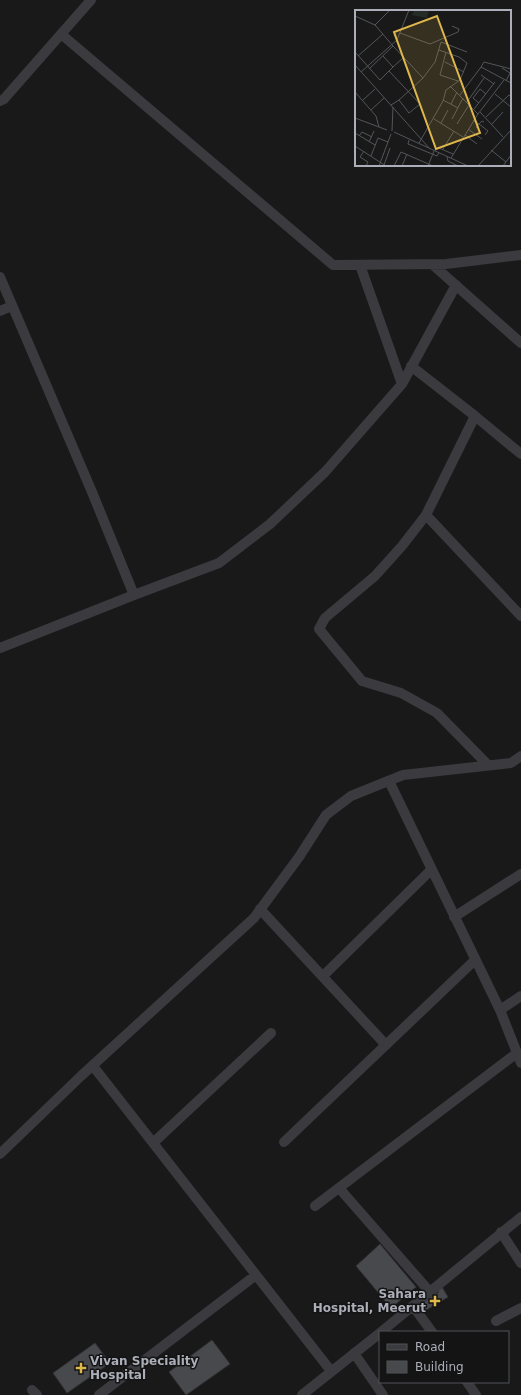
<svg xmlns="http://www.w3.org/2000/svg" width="521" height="1395" font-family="'DejaVu Sans',sans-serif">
<rect width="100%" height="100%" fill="#19191a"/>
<path fill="#48494d" stroke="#333336" d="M380,1244L416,1287L391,1308L356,1266Z
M442,1287L448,1297L423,1312L418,1305L439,1292L437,1290Z
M212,1340L230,1364L186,1395L169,1372Z
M95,1343L110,1363L67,1393L53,1373Z"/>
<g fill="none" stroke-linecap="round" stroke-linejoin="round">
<path stroke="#3a3a3f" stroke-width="10" d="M61,34L333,265L446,264L521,255
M0,101L4,99L91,0
M360,265L402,384
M433,265L521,343
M0,277L92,492L134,595L219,563L270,524L325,472L402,384L456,285
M0,311L12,306
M411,366L475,416L521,454
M475,416L426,515L402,546L375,576L325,618L319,629L362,681L401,693L437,713L488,765
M426,515L521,616
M0,648L134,595
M389,781L500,1010L521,1063
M260,909L386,1045
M454,917L521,874
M323,976L431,870
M500,1010L521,996
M93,1066L331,1371
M284,1142L475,960
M153,1143L271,1033
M0,1154L81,1076L254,918L299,857L326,815L351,796L403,775L511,763L521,756
M339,1188L430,1292
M315,1206L517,1053
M501,1232L521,1263
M413,1306L432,1332
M496,1321L521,1308
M381,1332L521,1217
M354,1353L383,1395
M467,1382L476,1395
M32,1390L37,1395
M99,1395L256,1275
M302,1395L380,1333"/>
</g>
<g fill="#dfb84c" stroke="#141415" stroke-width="1.5">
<path d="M433 1295h4v4h4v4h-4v4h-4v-4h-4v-4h4z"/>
<path d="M79 1362h4v4h4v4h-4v4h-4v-4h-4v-4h4z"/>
</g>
<g text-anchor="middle" stroke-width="3" stroke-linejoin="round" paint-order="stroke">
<g font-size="12" font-weight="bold" fill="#acafb9" stroke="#141415" text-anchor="end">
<text x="426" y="1298">Sahara<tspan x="426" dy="14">Hospital, Meerut</tspan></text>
<text x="90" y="1365" text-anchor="start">Vivan Speciality<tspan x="90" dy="14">Hospital</tspan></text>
</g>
</g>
<g transform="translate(355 10)">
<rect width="156" height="156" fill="#19191a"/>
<path d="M59,0H74L72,8L57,5Z" fill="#252c26"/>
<path fill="none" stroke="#54555a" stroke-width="1" d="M0,6L20,15M45,23L75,34L103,22L104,19L97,16M86,32L112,42M38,36L68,68L80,52L86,32M0,42L25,70L38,57L28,46M91,42L85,65L103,71M3,46L28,24M90,52L109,62M0,55L75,139M38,57L49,47M126,57L129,52L156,59M147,58L155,63L151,71M14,59L38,36L20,15L35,0M34,61L65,94L54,103L44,90L36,95M6,62L42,30L54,0M126,65L139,74M95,76L123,104L96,148M0,82L21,106L24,117M140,84L156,97M105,85L126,57L156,73M8,90L20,79M44,90L68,68M88,90L103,98M112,92L129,68M124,93L118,88L125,79L131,84M96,94L102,82M119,99L140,72M16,100L29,88M125,102L148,127M123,104L149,70M131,107L154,85L156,86M0,108L32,120M79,109L108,127M97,109L108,88M118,110L124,114L127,111L129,112M86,113L93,100M102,114L114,95M137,114L148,102M121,118L124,114L133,121L130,125M113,119L127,129M37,121L38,97M39,122L113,156M0,123L20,135M110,125L122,134M4,126L7,122L17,127M54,130L53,134L82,146L84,143M14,132L19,121M64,133L88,91L91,80L105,70L112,53L104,47L84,40M0,136L31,156M84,138L98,144M88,139L99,121M136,140L151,152M9,141L5,147L13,152L11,156M16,146L23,128L33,132M92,147L93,151L103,156M29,155L35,138M24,156L36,124M39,156L46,142L78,156M47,156L52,144M73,156L79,141M123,156L156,120M148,156L156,145"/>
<path fill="#dfb84c" fill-opacity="0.15" stroke="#dfb84c" stroke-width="2" d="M82,6L125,123L81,139L39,22Z"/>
<rect width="156" height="156" fill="none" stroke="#acafb9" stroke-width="2"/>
</g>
<rect x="379" y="1331" width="130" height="52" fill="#141415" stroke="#515257"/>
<rect x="387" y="1344" width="20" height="6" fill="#3a3a3f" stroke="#515257"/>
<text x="415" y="1351" font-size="12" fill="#acafb9">Road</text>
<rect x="387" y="1361" width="20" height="12" fill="#48494d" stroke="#515257"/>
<text x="415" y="1371" font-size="12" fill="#acafb9">Building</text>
</svg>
